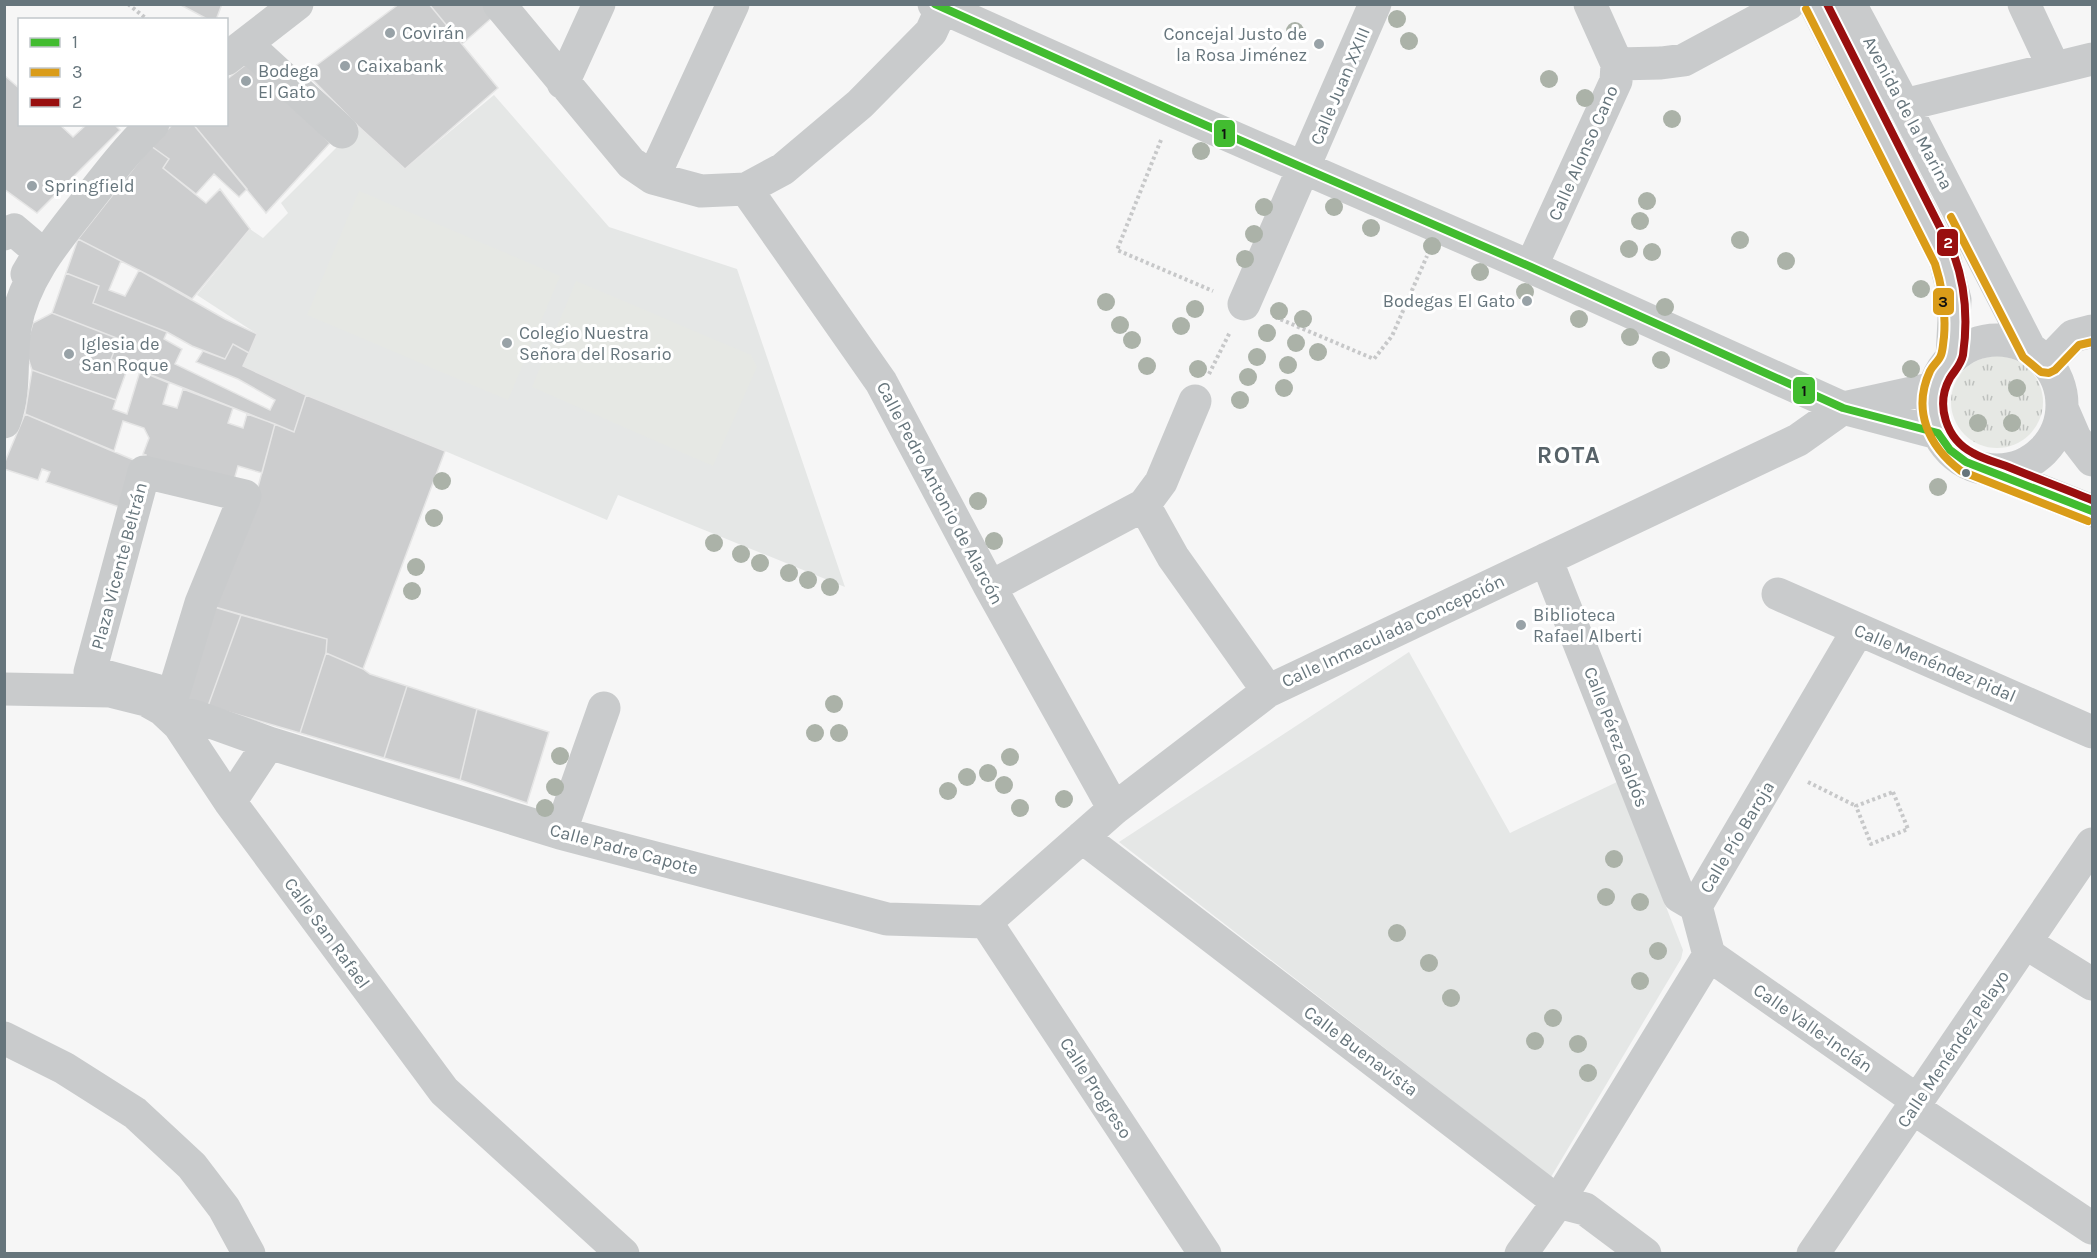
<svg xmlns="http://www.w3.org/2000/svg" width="2097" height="1258" font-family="Karla,sans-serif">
<defs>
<pattern id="grass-tufts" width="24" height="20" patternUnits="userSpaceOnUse" patternTransform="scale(1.5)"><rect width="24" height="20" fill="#e6e8e4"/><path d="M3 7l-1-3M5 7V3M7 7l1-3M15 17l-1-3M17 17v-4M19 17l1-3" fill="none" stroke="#bec1be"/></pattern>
</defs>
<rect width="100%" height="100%" fill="#f6f6f6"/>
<path fill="#e5e7e6" d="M494,95L609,227L737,269L845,587L618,495L607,520L445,451L306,395L243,366L257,334L197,295L250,229L263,238L288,213L281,203L358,126L405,169Z
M1409,652L1510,833L1617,782L1683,950L1681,959L1551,1177L1119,842Z"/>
<path fill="url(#grass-tufts)" d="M1951 402a46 46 0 1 1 92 0a46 46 0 1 1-92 0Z"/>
<path fill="#e6e8e4" d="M359,191L560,276L508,400L307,315Z
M576,281L751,355L757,367L713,466L532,387Z"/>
<path fill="#cccdce" stroke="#e6e6e6" stroke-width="1.5" d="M179,4H222L216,20H209Z
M399,4H429L498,88L405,169L358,126L306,73Z
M429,4H485L494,16L462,44Z
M253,59L330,143L266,213L193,124H226V80Z
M4,75L20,89V124H59L73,137L87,124H114L120,130L37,213L4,189Z
M173,124H193L247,189L239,197L214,174L196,194L163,168L169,159L151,146Z
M151,146L169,159L163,168L206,203L220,189L250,229L192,299L164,283L78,239Z
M78,239L121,261L109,290L125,296L139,270L225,319L257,334L249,353L233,344L225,359L192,346L167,332L93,303L99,286L66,273Z
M66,273L99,286L93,303L167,332L164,339L182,349L175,364L270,410L275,400L238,379L196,362L203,351L225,359L233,344L249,353L243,366L306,395L294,432L111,359L119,339L52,313Z
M52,313L119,339L111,359L128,367L116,400L32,370L25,349L33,323Z
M32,370L116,400L113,409L127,414L140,371L169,383L163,404L177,408L183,389L233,408L228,423L243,428L247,414L275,424L262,473L238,466L231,491L144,461L146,455L143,454L149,438L144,428L123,421L114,451L25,414Z
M306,395L445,451L363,669L326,653L327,639L201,603L255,498L275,424L294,432Z
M25,414L143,464L131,511L46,482L50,472L42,469L38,480L4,469V464Z
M201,603L241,615L208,706L173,695Z
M241,615L327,639L326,653L300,733L208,706Z
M326,653L363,669L370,674L407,686L384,758L300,733Z
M407,686L477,709L460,780L384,758Z
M477,709L549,732L527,803L460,780Z"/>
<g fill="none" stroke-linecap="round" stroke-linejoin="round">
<path stroke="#c7c8c9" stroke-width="4" stroke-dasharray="3 3" stroke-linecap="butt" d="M128,4L148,20
M1161,140L1117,250L1213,291
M1275,317L1374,359L1392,336L1427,256
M1209,374L1230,332
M1808,782L1856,806
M1893,792L1908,829L1871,844L1856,806Z"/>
<path stroke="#c9cbcc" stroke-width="33" d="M499,4L631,163L653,178L701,191L746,189L783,169L860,104L931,32L942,8
M934,4L1173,111L1531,267L1843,408L1938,433
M1815,4L1945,260L1955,300L1952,358
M1850,4L1904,105L2030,349
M2024,4L2054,68
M246,44L342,132
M226,59L297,4
M1617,64L1661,63L1684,60L1788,4
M563,83L599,4
M1904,105L2092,59
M653,178L733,4
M746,189L881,382L990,587L1114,809
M4,234L14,230L40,252L27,274
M1531,267L1616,81L1617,64L1590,4
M1244,304L1375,4
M1932 405a65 65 0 1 1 130 0a65 65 0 1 1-130 0Z
M2047,363L2073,336L2092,331
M2062,408L2075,438L2092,460
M4,422C16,391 10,358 15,327C24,277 57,239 87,201C108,174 128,148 153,124
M1988,470L2092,511
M144,472L245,496L201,603L173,695L90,672Z
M1144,505L1173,557L1268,691
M1546,559L1679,896L1696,906
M990,587L1144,505L1161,482L1195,401
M1778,594L2092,732
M4,689L110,691L146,700L162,709L179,725L230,802L444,1091L623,1254
M162,709L194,716L269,743L560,833L887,919L986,922
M230,802L269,743
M560,833L604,708
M1082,837L1558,1202L1585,1209L1645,1254
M986,922L1114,809L1268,691L1798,440L1843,408L1934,388
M986,922L1205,1254
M2026,943L2092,984
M1709,955L1918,1101
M4,1038L64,1068L135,1113L192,1166L224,1208L249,1254
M1913,1108L2092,1228
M1521,1254L1558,1202L1709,955L1696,906L1858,630
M1813,1254L2092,844"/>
<g stroke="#fff" stroke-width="12">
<path id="bus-1" d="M935,4L1173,111L1531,267L1843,408L1938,433L1950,450L1966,462L2092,511"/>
</g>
<g stroke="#fff" stroke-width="12">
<path id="bus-2" d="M1806,9L1935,264C1943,289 1946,311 1944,337C1943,343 1943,350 1941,355C1939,361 1933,365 1930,371C1912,410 1928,446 1961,471L2088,521
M1951,217L2023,357L2041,372L2049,373L2055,370L2079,345L2092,342"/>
</g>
<g stroke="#fff" stroke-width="12">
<path id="bus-3" d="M1827,4L1954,255C1966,288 1968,320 1963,355C1961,365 1955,370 1950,378C1935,405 1946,439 1973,453C1985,460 1999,463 2011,468C2038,479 2065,489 2092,500"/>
</g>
<use href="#bus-1" stroke="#42bc30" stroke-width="8"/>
<use href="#bus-2" stroke="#da9c19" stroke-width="8"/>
<use href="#bus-3" stroke="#990f0f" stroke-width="8"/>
</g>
<g fill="#abb2a8">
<circle cx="1397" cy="19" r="9"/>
<circle cx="1295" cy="31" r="9"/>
<circle cx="1409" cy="41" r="9"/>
<circle cx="1549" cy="79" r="9"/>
<circle cx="1585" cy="98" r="9"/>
<circle cx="1672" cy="119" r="9"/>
<circle cx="1201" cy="151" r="9"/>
<circle cx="1647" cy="201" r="9"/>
<circle cx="1264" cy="207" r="9"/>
<circle cx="1334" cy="207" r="9"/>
<circle cx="1640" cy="221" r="9"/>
<circle cx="1371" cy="228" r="9"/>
<circle cx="1254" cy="234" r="9"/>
<circle cx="1740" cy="240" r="9"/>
<circle cx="1432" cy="246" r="9"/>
<circle cx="1629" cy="249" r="9"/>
<circle cx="1652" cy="252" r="9"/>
<circle cx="1245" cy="259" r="9"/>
<circle cx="1786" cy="261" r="9"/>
<circle cx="1480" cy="272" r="9"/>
<circle cx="1921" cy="289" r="9"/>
<circle cx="1525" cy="292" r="9"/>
<circle cx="1106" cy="302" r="9"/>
<circle cx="1665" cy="307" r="9"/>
<circle cx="1195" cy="309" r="9"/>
<circle cx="1279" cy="311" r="9"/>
<circle cx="1303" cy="319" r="9"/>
<circle cx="1579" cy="319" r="9"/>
<circle cx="1120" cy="325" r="9"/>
<circle cx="1181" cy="326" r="9"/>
<circle cx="1267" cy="333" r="9"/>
<circle cx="1630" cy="337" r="9"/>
<circle cx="1132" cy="340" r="9"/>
<circle cx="1296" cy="343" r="9"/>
<circle cx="1318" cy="352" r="9"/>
<circle cx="1257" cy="357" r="9"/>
<circle cx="1661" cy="360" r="9"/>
<circle cx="1288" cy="365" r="9"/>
<circle cx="1147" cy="366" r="9"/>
<circle cx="1198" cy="369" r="9"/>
<circle cx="1911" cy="369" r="9"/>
<circle cx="1248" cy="377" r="9"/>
<circle cx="1284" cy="388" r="9"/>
<circle cx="2017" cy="388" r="9"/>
<circle cx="1240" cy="400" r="9"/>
<circle cx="1978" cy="423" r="9"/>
<circle cx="2012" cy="423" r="9"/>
<circle cx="442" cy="481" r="9"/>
<circle cx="1938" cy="487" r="9"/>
<circle cx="978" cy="501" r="9"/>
<circle cx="434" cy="518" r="9"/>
<circle cx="994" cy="541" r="9"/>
<circle cx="714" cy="543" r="9"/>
<circle cx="741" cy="554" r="9"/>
<circle cx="760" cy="563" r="9"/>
<circle cx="416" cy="567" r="9"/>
<circle cx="789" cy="573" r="9"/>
<circle cx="808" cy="580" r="9"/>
<circle cx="830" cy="587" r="9"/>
<circle cx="412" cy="591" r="9"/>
<circle cx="834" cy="704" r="9"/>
<circle cx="815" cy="733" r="9"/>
<circle cx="839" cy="733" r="9"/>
<circle cx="560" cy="756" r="9"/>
<circle cx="1010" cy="757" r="9"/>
<circle cx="988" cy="773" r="9"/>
<circle cx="967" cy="777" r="9"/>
<circle cx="1004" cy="785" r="9"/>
<circle cx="555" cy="787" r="9"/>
<circle cx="948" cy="791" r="9"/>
<circle cx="1064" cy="799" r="9"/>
<circle cx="545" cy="808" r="9"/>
<circle cx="1020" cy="808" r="9"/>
<circle cx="1614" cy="859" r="9"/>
<circle cx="1606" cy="897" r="9"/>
<circle cx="1640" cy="902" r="9"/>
<circle cx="1397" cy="933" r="9"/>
<circle cx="1658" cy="951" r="9"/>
<circle cx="1429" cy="963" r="9"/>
<circle cx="1640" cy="981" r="9"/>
<circle cx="1451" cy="998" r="9"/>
<circle cx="1553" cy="1018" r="9"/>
<circle cx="1535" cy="1041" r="9"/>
<circle cx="1578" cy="1044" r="9"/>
<circle cx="1588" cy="1073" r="9"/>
</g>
<g fill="#98a2a7" stroke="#fff" stroke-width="2">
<circle cx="390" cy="33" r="6"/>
<circle cx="1319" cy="44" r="6"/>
<circle cx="345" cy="66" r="6"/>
<circle cx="246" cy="81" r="6"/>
<circle cx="32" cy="186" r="6"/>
<circle cx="1527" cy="301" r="6"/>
<circle cx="507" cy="343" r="6"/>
<circle cx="69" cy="354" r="6"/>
<circle cx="1521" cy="625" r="6"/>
</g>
<circle fill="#66757c" stroke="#fff" stroke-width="2" cx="1966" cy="473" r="5"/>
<g text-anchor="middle" stroke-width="6" stroke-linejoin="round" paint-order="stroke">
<g font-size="18" fill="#66757c" stroke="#fff" text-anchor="start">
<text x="402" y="39">Covirán</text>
<text x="1307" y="40" text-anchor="end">Concejal Justo de<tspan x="1307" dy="21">la Rosa Jiménez</tspan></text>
<text x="357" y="72">Caixabank</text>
<text x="258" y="77">Bodega<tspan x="258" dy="21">El Gato</tspan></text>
<text x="44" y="192">Springfield</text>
<text x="1515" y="307" text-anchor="end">Bodegas El Gato</text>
<text x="519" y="339">Colegio Nuestra<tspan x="519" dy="21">Señora del Rosario</tspan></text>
<text x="81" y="350">Iglesia de<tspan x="81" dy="21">San Roque</tspan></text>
<text x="1533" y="621">Biblioteca<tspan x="1533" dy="21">Rafael Alberti</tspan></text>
</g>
<g font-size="18" fill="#66757c" stroke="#fff">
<text transform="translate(1340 86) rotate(-67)" y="6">Calle Juan XXIII</text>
<text transform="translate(1908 113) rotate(62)" y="6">Avenida de la Marina</text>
<text transform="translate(1583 153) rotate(-66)" y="6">Calle Alonso Cano</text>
<text transform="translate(940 493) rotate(62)" y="6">Calle Pedro Antonio de Alarcón</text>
<text transform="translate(119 566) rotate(-75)" y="6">Plaza Vicente Beltrán</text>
<text transform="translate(1393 631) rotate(-25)" y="6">Calle Inmaculada Concepción</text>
<text transform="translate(1935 663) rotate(23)" y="6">Calle Menéndez Pidal</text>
<text transform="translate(1616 737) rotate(69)" y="6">Calle Pérez Galdós</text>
<text transform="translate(1737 837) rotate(-59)" y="6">Calle Pío Baroja</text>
<text transform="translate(624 849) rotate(15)" y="6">Calle Padre Capote</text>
<text transform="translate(327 933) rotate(54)" y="6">Calle San Rafael</text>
<text transform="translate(1813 1028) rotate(35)" y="6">Calle Valle-Inclán</text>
<text transform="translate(1953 1049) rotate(-56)" y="6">Calle Menéndez Pelayo</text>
<text transform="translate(1361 1051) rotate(37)" y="6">Calle Buenavista</text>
<text transform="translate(1096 1088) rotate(57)" y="6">Calle Progreso</text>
</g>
<g font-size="24" font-weight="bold" letter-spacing="1.5" fill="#576268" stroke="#fff">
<text x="1569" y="463">ROTA</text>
</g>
</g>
<g stroke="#fff" stroke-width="2">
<rect x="1213" y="119" width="23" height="29" rx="6" fill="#42bc30"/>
<rect x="1936" y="228" width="23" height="29" rx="6" fill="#990f0f"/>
<rect x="1932" y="287" width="23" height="29" rx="6" fill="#da9c19"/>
<rect x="1792" y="376" width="24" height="29" rx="6" fill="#42bc30"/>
</g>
<g font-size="16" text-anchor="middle" font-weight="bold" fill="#fff">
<text x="1948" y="248">2</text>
</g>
<g font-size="16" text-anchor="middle" font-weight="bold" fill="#111">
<text x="1224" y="139">1</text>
<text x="1943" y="307">3</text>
<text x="1804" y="396">1</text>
</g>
<rect width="2097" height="1258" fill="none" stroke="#66757c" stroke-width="12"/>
<rect x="18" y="18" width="210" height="108" fill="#ffffff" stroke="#c2c8cb" stroke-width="1.5"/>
<rect x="30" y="38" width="30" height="9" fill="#42bc30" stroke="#c2c8cb" stroke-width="1.5"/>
<text x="72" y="48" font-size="18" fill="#66757c">1</text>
<rect x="30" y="68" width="30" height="9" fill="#da9c19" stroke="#c2c8cb" stroke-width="1.5"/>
<text x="72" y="78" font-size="18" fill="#66757c">3</text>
<rect x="30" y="98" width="30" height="9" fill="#990f0f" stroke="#c2c8cb" stroke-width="1.5"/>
<text x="72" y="108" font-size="18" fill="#66757c">2</text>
</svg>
